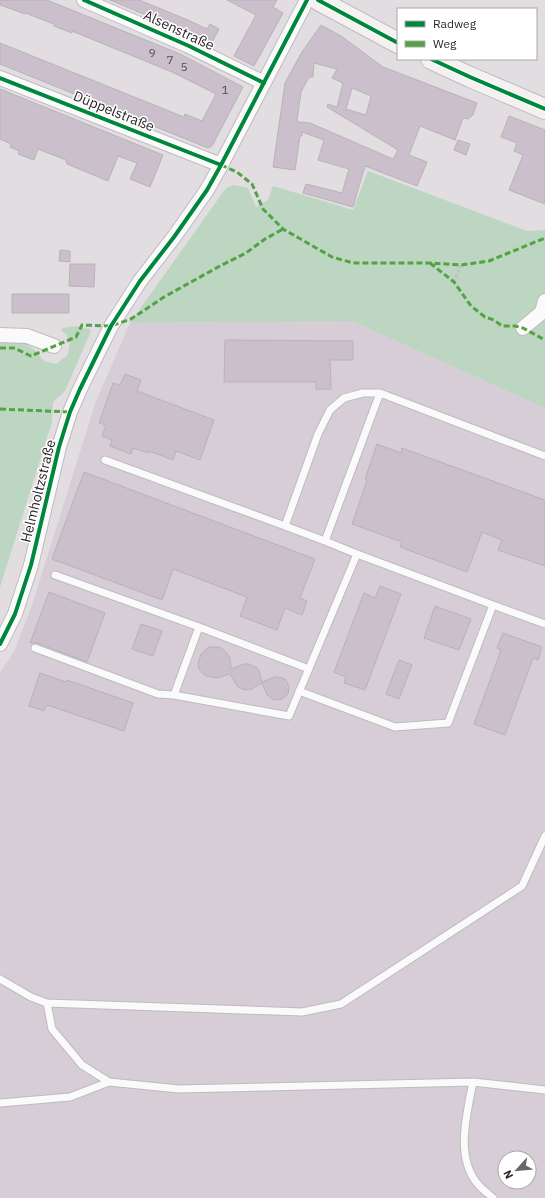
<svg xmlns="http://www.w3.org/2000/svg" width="545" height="1198" font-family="'IBM Plex Sans',sans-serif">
<rect width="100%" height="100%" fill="#e1dde1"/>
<path fill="#d6cdd6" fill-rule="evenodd" d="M352,321L545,408V1198H0V673L15,650L33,602L95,404L130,323ZM505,1158H529V1182H505Z"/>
<path fill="#bdd6c1" d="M368,171L527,231L545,230V408L352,321L130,323L226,188L234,185L248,188L256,207L268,200L273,186L353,210Z
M76,326L89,329L91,331L65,391L53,402L52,422L0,587V341H22L35,350L44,361L56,364L68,355C70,342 72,339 61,330L63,328Z"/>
<path fill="#cabfca" stroke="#b7b3b7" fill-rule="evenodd" d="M0,0H47L180,54L243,87L212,146L208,148L0,64V43L184,117L185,114L202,121L216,94L172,72L72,31V33L54,26V24L25,13V14L0,5Z
M110,0H139L188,20L207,29L210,24L219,29L211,44L189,33Z
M227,0H277L273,7L283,13L254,66L234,56L256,15Z
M321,25L341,36L383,67L477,103L473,115L468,119L463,118L455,140L420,126L409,155L427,162L417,186L365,166L353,207L303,193L306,184L342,193L349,169L318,160L324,140L302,132V136H300L295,170L273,167L285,83L302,52ZM314,63L337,69L332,78L343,83L337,107L328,104L327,107L398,150L393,159L310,123L298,122L297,120L301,92L309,77H313ZM352,88L371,96L366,115L346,109Z
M0,89L163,155L150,187L130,179L137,163L118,156L108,181L67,164L66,160L38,149L34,160L18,154L19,151L10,147L11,144L0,139Z
M509,116L545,130V204L509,190L523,155L514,151L517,143L501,137Z
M458,140L470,144L466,155L454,150Z
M60,250L70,251V262L59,261Z
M70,264H95L94,287L69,286Z
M12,294H69V313H12Z
M225,340L353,341V360H330L331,389H316V382H224Z
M125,374L141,380L137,391L214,420L200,460L176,451L173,460L149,451L148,453L133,448L131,454L110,446L112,440L102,436L106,425L99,423L113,383L120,385Z
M377,444L401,453L402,448L545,500V566L498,550L502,540L482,532L467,572L400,547L402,542L352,524L367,480L365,479Z
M84,472L315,559L300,598L307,601L302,615L285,608L277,630L240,616L247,597L173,569L162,600L52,559Z
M380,586L401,594L365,690L344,683L346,677L334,672L364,593L375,598Z
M49,592L105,613L87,662L37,643H30Z
M435,606L471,619L459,650L424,638Z
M141,624L162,631L153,656L132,649Z
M503,633L542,647L538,660L533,658L505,735L474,724L501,650L497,648Z
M209,647H219L223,649L227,653L230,658L231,669L244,664H249L257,668L259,671L262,682L275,677H278L285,679L289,686L288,694L282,699L274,700L267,695L262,683L252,689L244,690L237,686L230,674L217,678L206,676L202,673L199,669L198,664L201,654Z
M399,660L412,665L399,699L386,694Z
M40,673L66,682L67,680L133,703L124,731L47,705L44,711L29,706Z"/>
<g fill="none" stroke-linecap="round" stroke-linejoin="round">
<g stroke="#bfbbbf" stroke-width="9">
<path id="lane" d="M105,460L285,526
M325,541L285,526L318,434L330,410L344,398L363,393H380
M55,575L199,627
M493,605L545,624
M35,648L158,694L174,695
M309,669L199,627L174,695L289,716L357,554L325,541L380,393L545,456
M299,691L395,727L448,723L493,605L357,554
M0,979L31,997L47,1003L302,1012L341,1004L522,886L545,836
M47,1003L52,1029L82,1065L109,1082L179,1089L473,1082L545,1090
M473,1082C467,1113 455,1156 477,1183C481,1189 488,1193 493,1198
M0,1103L70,1097L109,1082"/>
</g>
<g stroke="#bfbbbf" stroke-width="16">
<path id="street" d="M84,0L189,46L264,83
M0,78L221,165
M523,328L542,312L545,301
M0,335L27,336L54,346
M0,644L15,614L31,565L59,447L70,412L80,389L111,326L140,281L174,237L207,190L221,165L307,0"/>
</g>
<g stroke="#bfbbbf" stroke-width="22">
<path id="secondary" d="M318,0L398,43
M431,59L470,77L545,109"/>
</g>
<path stroke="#c0bfc0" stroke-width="2.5" stroke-dasharray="3 2" stroke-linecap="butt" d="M454,282L461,265"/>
<use href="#lane" stroke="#fafafa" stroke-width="7"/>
<use href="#street" stroke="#fafafa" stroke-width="14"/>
<use href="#secondary" stroke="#f5f1f1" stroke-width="20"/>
<path stroke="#51a343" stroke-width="3" stroke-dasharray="6 3" stroke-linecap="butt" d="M221,165L237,172L252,184L263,209L283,229L332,257L353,263H430L461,265L489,261L545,238
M430,263L454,282L471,306L485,317L494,320L502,326H515L523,328L545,340
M0,348H14L31,356L76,337L82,325L111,326L131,319L164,297L220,266L246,253L265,239L283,229
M0,409L70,412"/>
<g stroke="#fff" stroke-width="6">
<path id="cycleway" d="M84,0L189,46L264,83
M318,0L398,43
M431,59L470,77L545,109
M0,78L221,165
M0,644L15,614L31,565L59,447L70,412L80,389L111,326L140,281L174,237L207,190L221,165L307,0"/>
</g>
<use href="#cycleway" stroke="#00873e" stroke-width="4"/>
</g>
<g text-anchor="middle" stroke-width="3" stroke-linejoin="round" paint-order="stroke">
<g font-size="12" fill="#524d52">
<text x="152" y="57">9</text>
<text x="170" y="64">7</text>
<text x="184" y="71">5</text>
<text x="225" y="94">1</text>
</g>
<g font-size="14" fill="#2a272a" stroke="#fff">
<text transform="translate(179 30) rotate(25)" y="5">Alsenstraße</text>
<text transform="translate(114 111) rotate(22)" y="5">Düppelstraße</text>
<text transform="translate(38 491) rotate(-76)" y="5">Helmholtzstraße</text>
</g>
</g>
<rect x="397" y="8" width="140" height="52" fill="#ffffff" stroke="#aaa9aa"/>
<rect x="405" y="21" width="20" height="6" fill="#00873e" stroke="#aaa9aa"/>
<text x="433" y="28" font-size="12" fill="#2a272a">Radweg</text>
<rect x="405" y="41" width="20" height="6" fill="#51a343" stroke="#aaa9aa"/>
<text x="433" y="48" font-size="12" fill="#2a272a">Weg</text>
<g transform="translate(517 1170) rotate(243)"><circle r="19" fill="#ffffff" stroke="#aaa9aa"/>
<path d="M0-3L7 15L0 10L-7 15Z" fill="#6a676a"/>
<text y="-6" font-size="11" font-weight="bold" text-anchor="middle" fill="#2a272a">N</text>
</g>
</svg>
